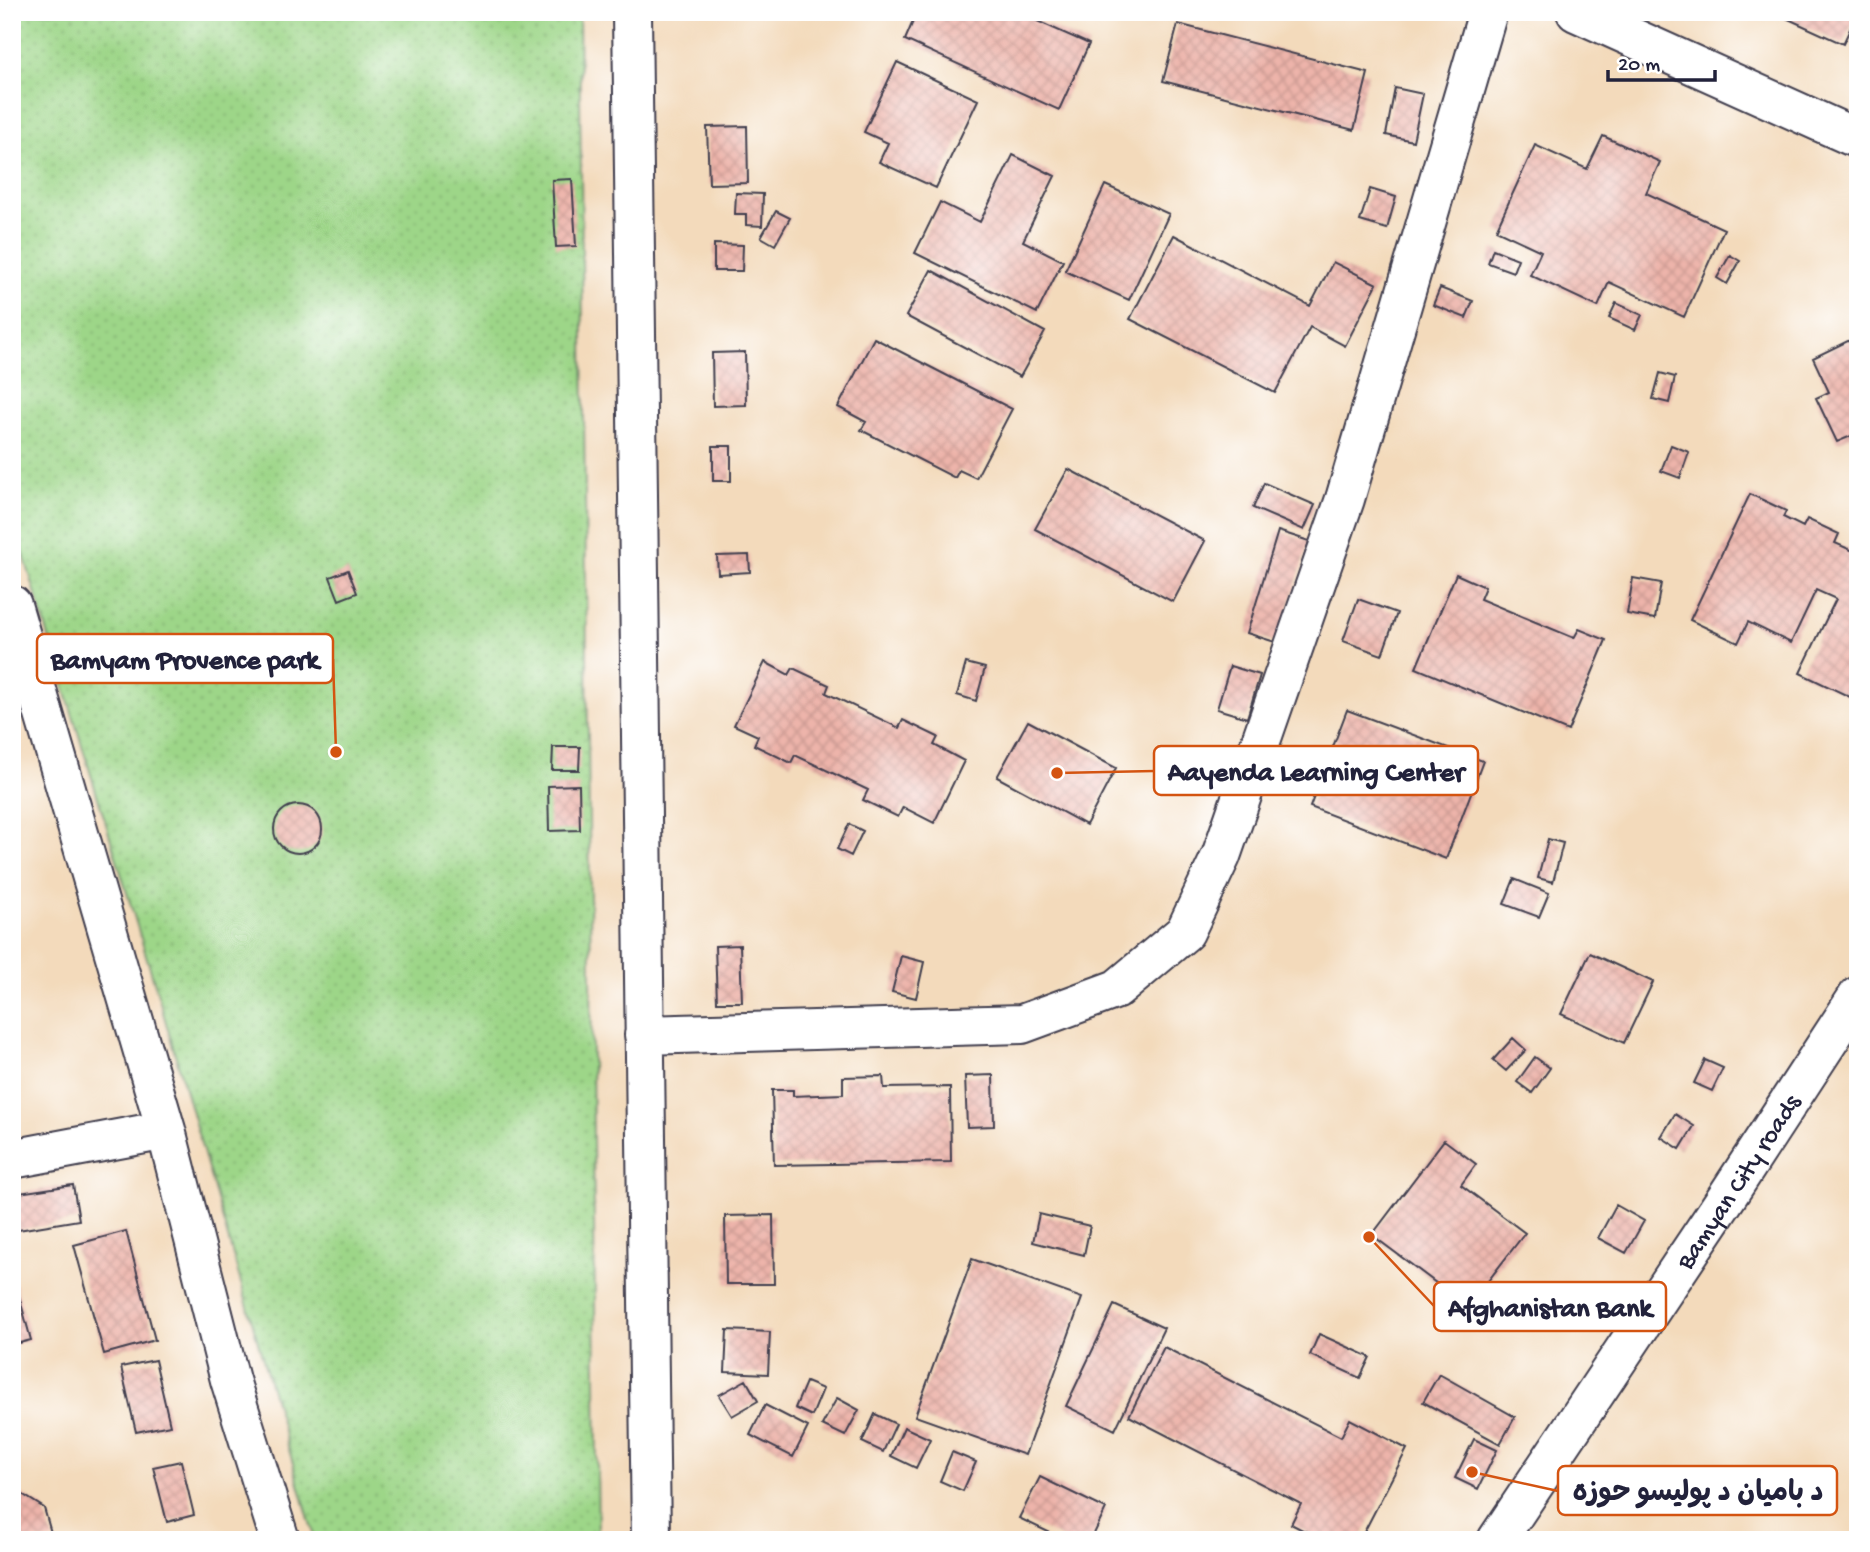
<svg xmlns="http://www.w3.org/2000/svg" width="1870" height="1552" font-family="'Gochi Hand','Playpen Sans Arabic',sans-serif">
<defs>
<pattern id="cemetery-stones" width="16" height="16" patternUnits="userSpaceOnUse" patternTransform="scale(1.75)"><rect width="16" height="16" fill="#9dd688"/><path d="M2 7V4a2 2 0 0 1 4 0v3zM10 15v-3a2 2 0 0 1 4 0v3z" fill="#87b776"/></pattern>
<pattern id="park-dots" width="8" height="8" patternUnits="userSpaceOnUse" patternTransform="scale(1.75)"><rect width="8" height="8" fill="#9dd688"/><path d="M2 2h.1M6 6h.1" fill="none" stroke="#87b776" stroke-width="1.8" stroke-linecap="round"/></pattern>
<pattern id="building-cross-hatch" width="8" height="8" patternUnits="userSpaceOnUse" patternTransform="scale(1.75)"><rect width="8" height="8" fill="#edb4aa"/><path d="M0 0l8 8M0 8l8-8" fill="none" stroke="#cb9a93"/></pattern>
</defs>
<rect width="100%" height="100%" fill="#fff"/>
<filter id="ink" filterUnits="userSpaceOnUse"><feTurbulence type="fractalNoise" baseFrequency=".0143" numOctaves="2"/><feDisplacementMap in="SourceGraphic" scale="14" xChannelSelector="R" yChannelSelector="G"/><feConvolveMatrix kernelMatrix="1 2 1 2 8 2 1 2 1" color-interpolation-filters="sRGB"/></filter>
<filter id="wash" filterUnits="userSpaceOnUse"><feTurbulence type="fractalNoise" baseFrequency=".00686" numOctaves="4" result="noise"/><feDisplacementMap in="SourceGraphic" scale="28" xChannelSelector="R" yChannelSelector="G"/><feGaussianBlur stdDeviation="1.57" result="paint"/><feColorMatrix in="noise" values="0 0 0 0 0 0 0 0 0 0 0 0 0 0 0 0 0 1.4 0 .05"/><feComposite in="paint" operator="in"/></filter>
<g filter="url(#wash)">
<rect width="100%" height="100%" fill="#f3dabb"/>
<path fill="url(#cemetery-stones)" stroke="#607c62" stroke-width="2" d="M1858,1338V1434L1852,1345Z"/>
<path fill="url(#park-dots)" stroke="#607c62" stroke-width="2" d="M12,12H579L598,1540H315L156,988L12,516Z"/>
<g id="blocks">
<path fill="url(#building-cross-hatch)" d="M917,12H1017L1089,44L1059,110L905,40Z
M1773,12H1858L1843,44Z
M1178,24L1368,73L1354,130L1163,81Z
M897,62L978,100L936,188L879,162L888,143L864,132Z
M1395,88L1423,94L1413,141L1386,135Z
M747,126L748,183L709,184L707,127Z
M1603,136L1660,162L1646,193L1724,229L1684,317L1609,282L1598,307L1530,275L1541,251L1496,230L1535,145L1587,169Z
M1013,155L1055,176L1023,241L1063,261L1037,313L915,253L940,202L980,222Z
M572,179L576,246L556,247L552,180Z
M1105,185L1169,214L1129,300L1065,271Z
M1370,189L1396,197L1387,229L1360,221Z
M736,193L763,194L762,226L746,225V214H735Z
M776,211L790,218L775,245L761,237Z
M1174,235L1310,306L1333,262L1377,284L1345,346L1310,327L1275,393L1130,319Z
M714,244L743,245L742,271H714Z
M1493,249L1518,259L1513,272L1488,263Z
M1730,255L1740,261L1727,284L1717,278Z
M931,270L1045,332L1020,377L906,316Z
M1440,288L1473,301L1466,318L1433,305Z
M1616,303L1642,315L1635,330L1609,318Z
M1858,336V450L1851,436L1837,442L1816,398L1829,392L1813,358Z
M874,338L1012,409L976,478L959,470L955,478L861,430L866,422L838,407Z
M745,352L746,405L713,406L712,353Z
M1660,373L1675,377L1669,403L1653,399Z
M1671,445L1689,452L1680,478L1661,471Z
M713,446H731V481H713Z
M1068,469L1205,541L1173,602L1035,529Z
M1264,483L1315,505L1304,530L1253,508Z
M1750,494L1786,511L1783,517L1803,527L1807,519L1839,534L1835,543L1858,553V687L1852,698L1800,673L1836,599L1816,590L1791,643L1748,622L1738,643L1690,620Z
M1278,531L1309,541L1278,643L1247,633Z
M749,555L750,572L718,574L717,556Z
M348,570L357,593L339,600L330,577Z
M1456,574L1485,587L1480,599L1574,638L1579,629L1606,640L1568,731L1416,668Z
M1633,578L1661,583L1655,619L1627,614Z
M1358,599L1397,613L1382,655L1343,641Z
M765,662L789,675L793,668L829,685L826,693L899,728L903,720L938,737L934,745L964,761L934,823L903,807L898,817L863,800L868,790L795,755L791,763L754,745L758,736L734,725Z
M966,663L985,668L976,701L957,695Z
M1230,666L1260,675L1247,718L1217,709Z
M1347,710L1483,761L1446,859L1310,807Z
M1858,720V735L1851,731Z
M1028,721L1116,768L1086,825L997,777Z
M553,747H580L579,770H552Z
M579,785L580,830L549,831L548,786Z
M274 829a24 24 0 1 1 48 0a24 24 0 1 1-48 0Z
M849,824L863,831L851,856L837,849Z
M1548,839L1563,843L1553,882L1538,878Z
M1514,879L1549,893L1539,917L1504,904Z
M740,945L742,1002H717L715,946Z
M1590,953L1653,982L1624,1043L1561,1014Z
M901,956L924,962L916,998L892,992Z
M1513,1038L1526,1050L1506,1071L1493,1060Z
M1535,1057L1550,1068L1532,1093L1517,1082Z
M1705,1060L1723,1068L1712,1091L1694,1083Z
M993,1075L994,1126L967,1127L965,1076Z
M883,1076L884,1088L950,1087L951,1162L774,1165L772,1090H793V1096L843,1094V1077Z
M1675,1114L1694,1126L1680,1149L1661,1137Z
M1444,1140L1476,1164L1461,1185L1525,1233L1468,1307L1372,1235Z
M73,1185L79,1220L12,1231V1194Z
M1616,1205L1644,1221L1626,1253L1598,1238Z
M1039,1214L1090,1226L1084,1255L1033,1242Z
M773,1215L774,1284H726L725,1216Z
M126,1231L155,1340L104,1354L74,1245Z
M972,1259L1082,1298L1025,1455L915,1416Z
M12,1270L31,1340L12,1345Z
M1114,1305L1164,1328L1115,1430L1066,1406Z
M727,1330L770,1332L768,1374L725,1372Z
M1319,1334L1370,1357L1360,1378L1310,1355Z
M1164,1347L1341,1437L1350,1419L1407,1449L1360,1540H1322L1291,1524L1301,1504L1129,1416Z
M155,1360L170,1425L136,1432L121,1367Z
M1439,1374L1515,1417L1500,1444L1423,1402Z
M746,1380L758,1401L732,1416L719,1395Z
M806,1382L823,1389L812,1416L795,1408Z
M837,1398L859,1410L845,1436L822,1425Z
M765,1405L808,1427L793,1457L750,1435Z
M875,1414L896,1424L883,1452L862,1442Z
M904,1427L930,1439L916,1468L891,1456Z
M1474,1439L1497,1450L1478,1489L1455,1478Z
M952,1452L976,1462L963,1491L940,1481Z
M181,1461L194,1515L167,1522L153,1467Z
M1040,1477L1106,1509L1091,1540H1065L1019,1518Z
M22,1494L44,1508L53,1540H12V1496Z"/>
</g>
</g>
<g filter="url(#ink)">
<use href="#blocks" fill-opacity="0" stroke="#413e4e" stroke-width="2"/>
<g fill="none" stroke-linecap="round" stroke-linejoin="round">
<g stroke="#413e4e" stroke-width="42">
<path id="street" d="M632,12L651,1540
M1576,12L1858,139
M12,605L166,1130L230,1380L280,1540
M644,1035L1022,1024L1117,989L1185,932L1221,856L1345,499L1488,12
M12,1159L166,1130"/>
</g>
<g stroke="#413e4e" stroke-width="42">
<g id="secondary">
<path id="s1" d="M1497,1540L1728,1195L1858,996"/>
</g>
</g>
<use href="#street" stroke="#fff" stroke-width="38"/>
<use href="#secondary" stroke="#fff" stroke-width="38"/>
</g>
</g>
<g text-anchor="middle" stroke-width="6" stroke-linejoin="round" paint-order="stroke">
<g font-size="26" fill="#22223b" stroke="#fff">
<text dy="9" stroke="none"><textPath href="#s1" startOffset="432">Bamyan City roads</textPath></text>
</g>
</g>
<path fill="none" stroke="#d45411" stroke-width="2.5" d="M336 752L333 659M1057 773L1154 771M1369 1237L1434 1306M1472 1472L1558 1491"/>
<g fill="#d45411" stroke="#fff" stroke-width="2.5">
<circle cx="336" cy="752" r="7"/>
<circle cx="1057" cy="773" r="7"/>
<circle cx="1369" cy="1237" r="7"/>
<circle cx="1472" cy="1472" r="7"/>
</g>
<g fill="#fff" stroke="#d45411" stroke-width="2.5">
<rect x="37" y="634" width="296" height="49" rx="7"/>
<rect x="1154" y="746" width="324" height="49" rx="7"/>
<rect x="1434" y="1282" width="232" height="49" rx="7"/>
<rect x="1558" y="1466" width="279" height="49" rx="7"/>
</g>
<g font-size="28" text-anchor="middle" font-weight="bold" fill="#22223b">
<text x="185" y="668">Bamyam Provence park</text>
<text x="1316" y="780">Aayenda Learning Center</text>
<text x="1550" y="1316">Afghanistan Bank</text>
<text x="1698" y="1500">د بامیان د پولیسو حوزه</text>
</g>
<rect width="1870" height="1552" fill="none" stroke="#fff" stroke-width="42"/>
<path d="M1608 70v10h107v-10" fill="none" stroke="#22223b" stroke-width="3.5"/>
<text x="1618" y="70" font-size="21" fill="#22223b" stroke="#ffffff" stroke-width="5" paint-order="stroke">20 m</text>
</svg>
